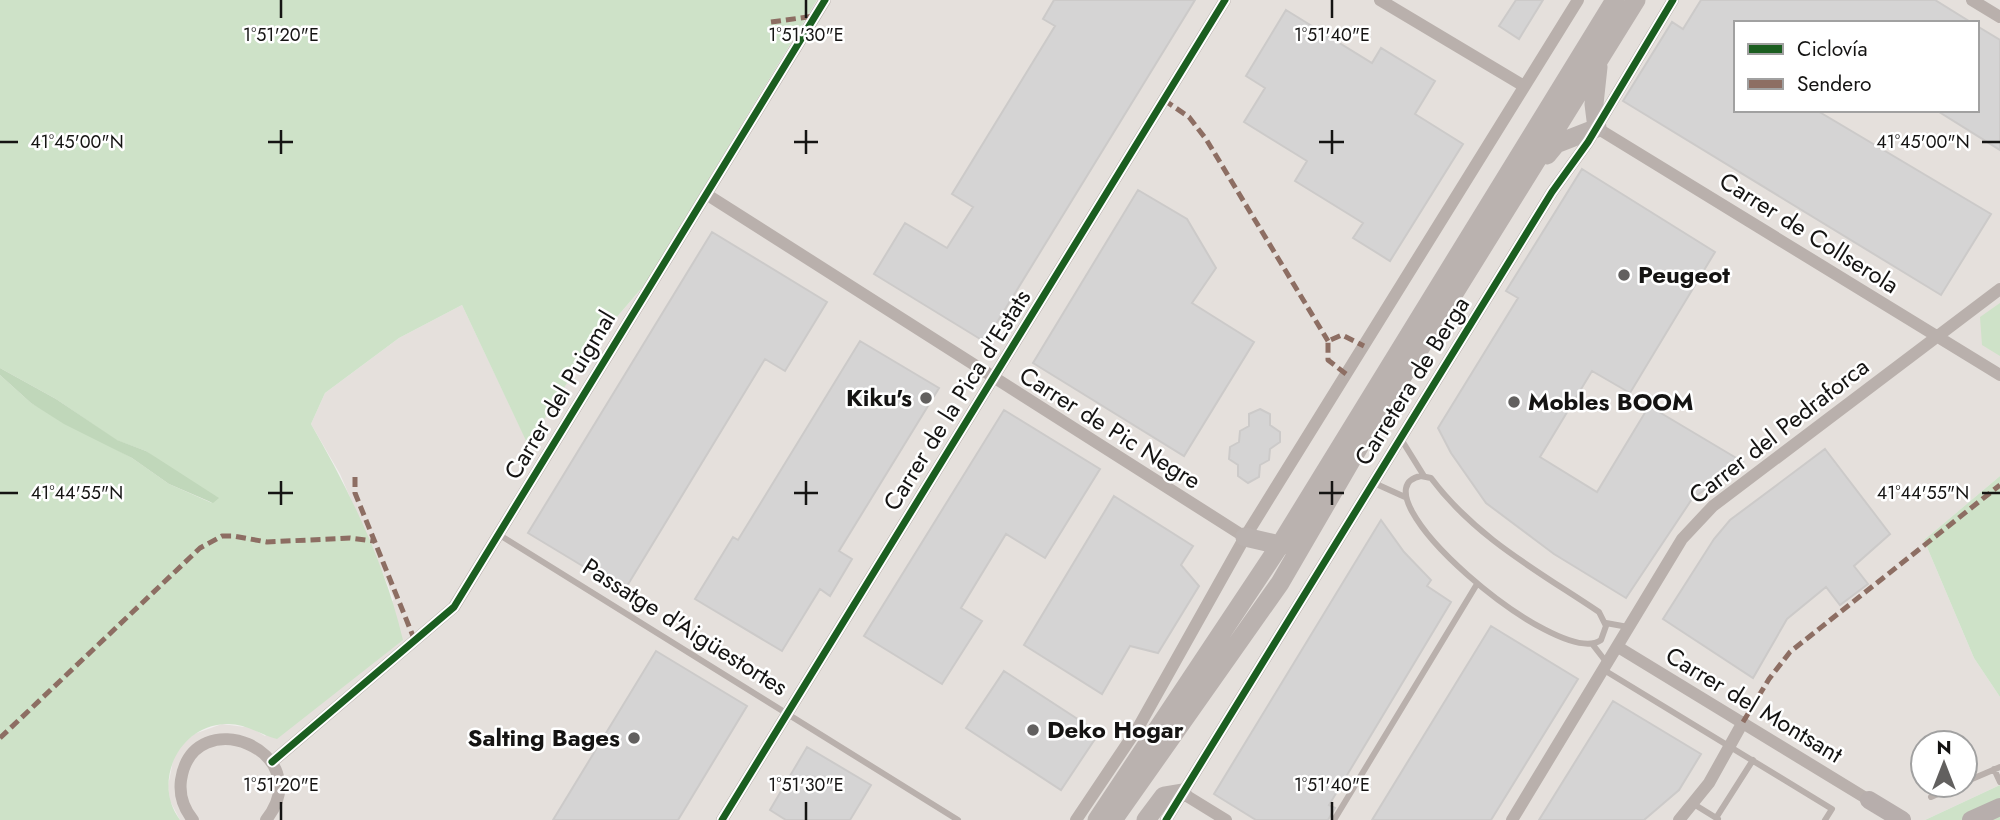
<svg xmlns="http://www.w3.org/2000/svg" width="2000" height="820" font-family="Jost,sans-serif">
<rect width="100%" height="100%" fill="#f0eeed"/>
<path fill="#e5e0dc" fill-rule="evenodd" d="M817,0H2000V476L1924,540L1974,658L2000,697V785L1925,820H180L170,801L168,786L174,756L183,744L194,734L222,724L252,728L265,736L394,599L340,474L311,424L325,393L399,338L462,305L528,444L586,353L646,283ZM1736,23H1977V110H1736ZM1923,743H1965V785H1923Z"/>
<path fill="#cee2c8" d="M0,0H817L646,283L586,353L528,445L462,305L399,338L325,393L311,424C350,492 385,563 403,640L277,739C259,734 245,723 225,724C178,726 152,783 180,820H0V375L31,403L132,458L169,484L212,503L146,451L116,440L56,399L0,368Z
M2000,303V356L1982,345L1980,317Z
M2000,476V697L1974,658L1924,540Z
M2000,785V820H1925Z"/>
<path fill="#c0d7ba" d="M0,368L56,399L117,440L146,451L219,498L213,503L169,484L132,458L64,424L31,403L0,375Z"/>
<path fill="#d5d4d4" stroke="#cccac9" stroke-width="2" d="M1054,0H1195L985,342L874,274L905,223L947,248L973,207L952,194L1055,26L1043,19Z
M1516,0H1543L1519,39L1499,26Z
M1701,0H1935L1972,23H1736V110H1816L1991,214L1941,295L1623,101L1672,22L1683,29Z
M1286,10L1372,63L1381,48L1435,81L1415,114L1463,144L1390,261L1353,238L1363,223L1295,181L1307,161L1244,122L1265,88L1246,76Z
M1977,26L2000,40V150L1936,110H1977Z
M1582,169L1715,252L1630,393L1592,371L1540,457L1597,492L1649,406L1743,462L1692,499L1626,598L1554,554L1486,503L1451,453L1438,428L1518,298L1506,291Z
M1138,190L1187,219L1216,268L1192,303L1254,342L1184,456L1033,363Z
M712,232L827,302L785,371L765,359L624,591L528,533Z
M860,341L939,388L839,551L852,559L830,596L820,589L782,651L695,599L733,537L738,540Z
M1260,409L1270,414V425L1280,432V442L1270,449L1269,460L1260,465L1259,477L1248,483L1238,476V465L1229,459L1230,447L1239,442L1240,431L1249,426V414Z
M1004,410L1100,469L1045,558L1006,534L961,608L982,621L942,684L864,636Z
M1825,449L1890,534L1854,566L1868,584L1840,605L1826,587L1787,619L1753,678L1663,619L1714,539L1730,520Z
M1114,496L1193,546L1181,565L1199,586L1158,653L1130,646L1102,694L1024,645Z
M1381,520L1404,552L1431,580L1427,586L1451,602L1329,805L1335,808L1328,820H1256L1214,794Z
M1491,626L1578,679L1491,820H1372Z
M656,651L747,706L678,820H553Z
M1004,671L1099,733L1061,790L966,728Z
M1613,701L1701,754L1679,790L1644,820H1539Z
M807,747L871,785L850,820H786L770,810Z"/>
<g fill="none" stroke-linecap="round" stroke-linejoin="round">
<path stroke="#b9b0ac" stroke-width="6" d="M1401,439L1424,476
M1421,476L1431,478C1476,538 1538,571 1599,612L1606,626L1601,640C1558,671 1348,490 1421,476Z
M1374,483L1405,497
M498,534L958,820
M1606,623L1628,627
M1593,645L1607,663
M1604,670L1832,809L1825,820
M1994,769L2000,782
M1965,782L2000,767
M1931,797L1958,785
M1692,803L1718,819
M1716,818L1753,760
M1334,820L1477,584"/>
<path stroke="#b9b0ac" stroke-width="12" d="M1380,0L1524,86
M1972,0L2000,17
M1597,128L2000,375
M706,194L1245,537
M1618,647L1869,800
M272,762L454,607L825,0
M1182,793L1226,820
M193,820C184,809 179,795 181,780C193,700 320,751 266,820
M722,820L1225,0
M1076,820L1139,726L1245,537L1578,0
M1166,820L1552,192L1588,142L1673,0
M1512,820L1682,539L1713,506L2000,289
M1679,820L1709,783L1743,722"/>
<path stroke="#b7aeac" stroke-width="18" d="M1869,800L1902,820
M1971,820L2000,807"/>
<path stroke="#bab2af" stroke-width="19" d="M1547,155L1556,144L1597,128L1594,104L1598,67
M1245,537L1280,545L1292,544
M1097,820L1280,545L1615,0
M1113,820L1280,583L1363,440L1636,0
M1146,820L1164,796L1182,793"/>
<path stroke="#8d6e63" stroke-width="5" stroke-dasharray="10 5" stroke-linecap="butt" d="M771,22L815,16
M1164,100L1189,117L1206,139L1328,341
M1346,374L1328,360V341L1342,335L1364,346
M355,477V493L415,641
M1743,722L1769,679L1790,652L2000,485
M0,738L200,548L222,536H233L267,542L350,538L374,541"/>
<g stroke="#fff" stroke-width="11">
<path id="cycleway" d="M272,762L454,607L825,0
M722,820L1225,0
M1166,820L1552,192L1588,142L1673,0"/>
</g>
<use href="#cycleway" stroke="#1b5e20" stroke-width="7"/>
</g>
<path fill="none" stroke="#151413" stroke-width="2.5" d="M281,0V18M806,0V18M1332,0V18M281,130V154M806,130V154M1332,130V154M0,142H18M268,142H293M794,142H818M1319,142H1344M1982,142H2000M281,481V505M806,481V505M1332,481V505M0,493H18M268,493H293M794,493H818M1319,493H1344M1982,493H2000M281,802V820M806,802V820M1332,802V820"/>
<g fill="#62605f" stroke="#fff" stroke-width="2.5">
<circle cx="1624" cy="275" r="7"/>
<circle cx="926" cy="398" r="7"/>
<circle cx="1514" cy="402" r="7"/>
<circle cx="1033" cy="730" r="7"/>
<circle cx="634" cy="738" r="7"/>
</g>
<g text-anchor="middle" stroke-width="5" stroke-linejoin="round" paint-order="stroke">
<g font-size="24" fill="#151413" stroke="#fff">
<text transform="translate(1809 233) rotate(32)" y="8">Carrer de Collserola</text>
<text transform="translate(1412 381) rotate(-58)" y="8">Carretera de Berga</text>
<text transform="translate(560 395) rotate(-59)" y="8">Carrer del Puigmal</text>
<text transform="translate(957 400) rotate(-58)" y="8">Carrer de la Pica d'Estats</text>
<text transform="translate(1110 428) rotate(32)" y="8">Carrer de Pic Negre</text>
<text transform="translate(1779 431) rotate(-38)" y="8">Carrer del Pedraforca</text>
<text transform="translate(685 627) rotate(32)" y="8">Passatge d'Aigüestortes</text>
<text transform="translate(1754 705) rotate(31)" y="8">Carrer del Montsant</text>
</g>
<g font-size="24" font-weight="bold" fill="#151413" stroke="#fff" text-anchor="start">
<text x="1638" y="283">Peugeot</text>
<text x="912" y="406" text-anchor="end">Kiku's</text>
<text x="1528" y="410">Mobles BOOM</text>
<text x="1047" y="738">Deko Hogar</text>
<text x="620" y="746" text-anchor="end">Salting Bages</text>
</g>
</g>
<g font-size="18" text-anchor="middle" fill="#151413" stroke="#fff" stroke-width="5" stroke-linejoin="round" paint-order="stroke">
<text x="281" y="41">1°51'20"E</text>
<text x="806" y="41">1°51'30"E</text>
<text x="1332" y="41">1°51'40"E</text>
<text x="77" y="148">41°45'00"N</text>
<text x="1923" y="148">41°45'00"N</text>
<text x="77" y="499">41°44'55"N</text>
<text x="1923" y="499">41°44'55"N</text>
<text x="281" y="791">1°51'20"E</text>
<text x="806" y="791">1°51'30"E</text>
<text x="1332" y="791">1°51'40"E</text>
</g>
<rect x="1734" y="21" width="245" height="91" fill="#ffffff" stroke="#a1a1a1" stroke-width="2"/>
<rect x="1748" y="44" width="35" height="10" fill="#1b5e20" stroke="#a1a1a1" stroke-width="2"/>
<text x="1797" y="56" font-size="21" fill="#151413">Ciclovía</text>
<rect x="1748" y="79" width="35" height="10" fill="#8d6e63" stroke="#a1a1a1" stroke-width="2"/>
<text x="1797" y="91" font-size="21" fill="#151413">Sendero</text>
<g transform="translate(1944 764)"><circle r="33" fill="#ffffff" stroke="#a1a1a1" stroke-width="2"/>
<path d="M0-5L12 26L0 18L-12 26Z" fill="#62605f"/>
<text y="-10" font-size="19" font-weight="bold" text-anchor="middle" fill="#151413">N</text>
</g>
</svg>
